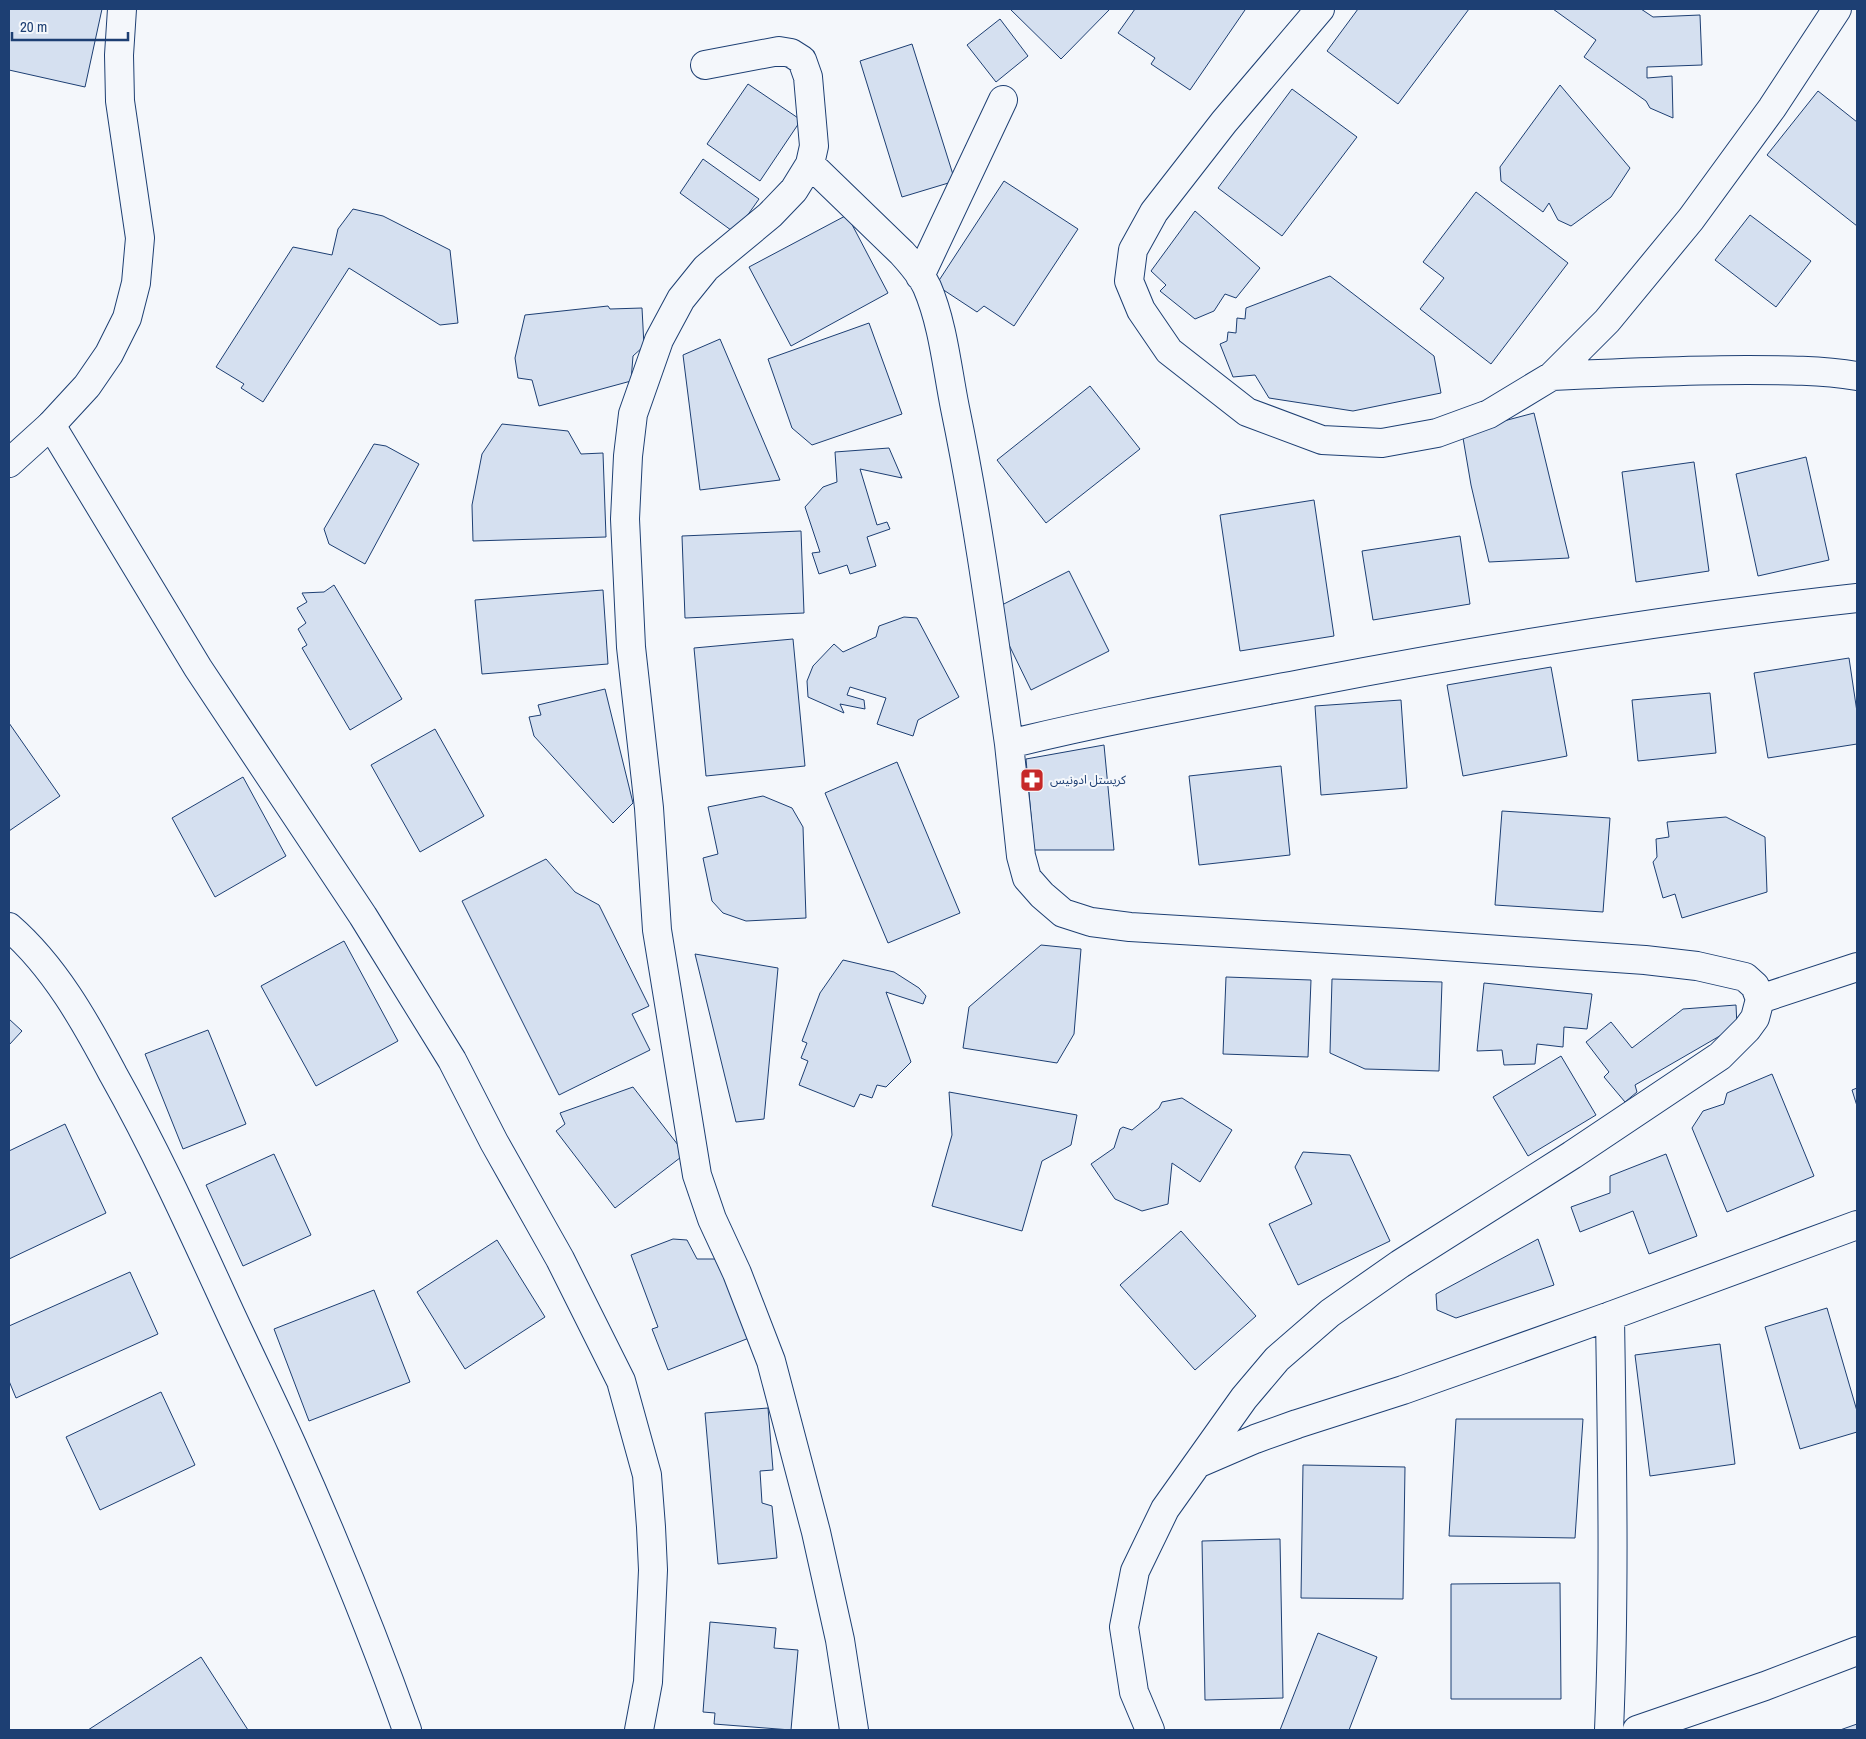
<svg xmlns="http://www.w3.org/2000/svg" width="1866" height="1739" font-family="'Archivo Narrow','Noto Sans Arabic',sans-serif">
<rect width="100%" height="100%" fill="#f4f7fb"/>
<path fill="#d5e0f0" stroke="#1d3f73" d="M9,9H102L85,87L9,70Z
M1010,9H1110L1061,59Z
M1135,9H1244L1245,10L1190,90L1151,64L1155,58L1118,33Z
M1358,9H1469L1398,104L1327,51Z
M1553,9H1641L1653,17L1700,15L1702,65L1647,67V78L1672,76L1673,118L1650,108L1646,101L1584,57L1596,40Z
M1000,19L1028,56L996,82L967,45Z
M912,44L955,181L902,197L860,61Z
M748,84L801,120L760,181L707,144Z
M1560,85L1630,168L1611,197L1571,226L1558,220L1549,203L1543,212L1501,181L1500,167Z
M1292,89L1357,137L1282,236L1218,188Z
M1818,91L1857,122V226L1767,155Z
M703,159L759,199L735,233L680,193Z
M1004,181L1078,229L1014,326L984,306L977,312L936,285Z
M1476,192L1568,263L1491,364L1420,309L1444,278L1423,262Z
M353,209L383,216L450,250L458,323L440,325L349,268L263,402L241,388L244,384L216,367L293,247L332,255L338,229Z
M1195,211L1260,268L1236,298L1225,294L1214,311L1195,319L1160,291L1166,285L1151,271Z
M847,215L888,293L791,346L749,267Z
M1750,215L1811,261L1776,307L1715,260Z
M1330,276L1434,356L1441,393L1353,411L1269,398L1255,375L1233,377L1220,344L1227,341L1228,332L1236,333L1237,318L1245,319L1246,308Z
M608,306L610,309L642,308L644,346L633,356L631,381L539,406L532,380L518,378L515,358L525,315Z
M869,323L902,414L812,445L792,428L768,359Z
M720,339L780,480L700,490L683,355Z
M1090,386L1140,449L1046,523L997,460Z
M1534,413L1569,558L1489,562L1471,485L1462,432Z
M502,424L568,431L581,454L603,453L606,537L473,541L472,505L482,454Z
M374,444L386,446L419,464L365,564L329,544L324,529Z
M889,448L902,478L860,469L877,525L887,522L890,529L867,537L876,566L850,574L847,565L819,574L812,553L820,552L805,507L823,487L837,482L835,452Z
M1806,457L1829,560L1758,576L1736,474Z
M1694,462L1709,571L1636,582L1622,472Z
M1314,500L1334,636L1240,651L1220,515Z
M801,531L804,613L685,618L682,536Z
M1460,536L1470,604L1373,620L1362,551Z
M1069,571L1109,651L1031,690L992,610Z
M334,585L402,699L350,730L302,648L307,645L298,629L306,623L297,608L307,602L302,593L324,592Z
M603,590L608,664L482,674L475,600Z
M904,617L917,618L959,697L918,720L913,736L877,724L886,698L850,687L847,695L864,700L865,709L840,704L844,713L808,697L807,681L813,666L834,644L843,652L876,637L879,626Z
M793,639L805,766L706,776L694,648Z
M1849,658L1857,712V744L1768,758L1754,673Z
M1551,667L1567,756L1463,776L1447,685Z
M605,689L633,803L613,823L534,736L529,717L541,715L538,705Z
M1710,693L1716,753L1638,761L1632,700Z
M1401,700L1407,788L1321,795L1315,706Z
M9,723L60,796L9,831Z
M435,729L484,816L420,852L371,765Z
M1104,745L1114,850H1034L1026,759Z
M897,762L960,913L888,943L825,793Z
M1281,766L1290,855L1199,865L1189,776Z
M243,777L286,856L215,897L172,818Z
M763,796L792,808L803,827L806,918L746,921L723,913L712,901L703,858L718,854L708,807Z
M1502,811L1610,818L1603,912L1495,905Z
M1726,817L1765,837L1767,892L1682,918L1675,894L1663,898L1653,862L1657,857L1656,839L1669,837L1667,822Z
M546,859L575,892L599,905L649,1006L632,1014L650,1050L559,1095L462,901Z
M344,941L398,1041L316,1086L261,986Z
M1041,945L1081,949L1074,1034L1057,1063L963,1048L969,1007Z
M695,954L778,968L764,1119L736,1122Z
M843,960L894,972L919,988L926,996L923,1004L886,992L911,1062L886,1087L877,1085L872,1098L860,1094L854,1107L799,1085L808,1061L801,1058L807,1043L802,1041L820,993Z
M1226,977L1311,980L1308,1057L1223,1054Z
M1332,979L1442,982L1439,1071L1365,1069L1330,1053Z
M1484,983L1592,994L1587,1029L1564,1027L1563,1047L1537,1044L1535,1064L1504,1065L1502,1050L1477,1051Z
M1736,1005L1737,1026L1635,1085L1637,1092L1625,1102L1604,1077L1609,1072L1586,1042L1611,1022L1632,1048L1683,1009Z
M9,1019L22,1031L9,1045Z
M208,1030L246,1124L183,1149L145,1054Z
M1561,1056L1596,1115L1528,1156L1493,1097Z
M1772,1074L1814,1176L1727,1212L1692,1128L1703,1111L1724,1104L1727,1093Z
M633,1087L685,1154L615,1208L556,1131L565,1124L560,1113Z
M1857,1088V1106L1852,1090Z
M949,1092L1077,1115L1071,1145L1042,1161L1022,1231L932,1206L952,1135Z
M1182,1098L1232,1130L1200,1182L1172,1163L1168,1204L1142,1211L1115,1199L1091,1164L1114,1148L1120,1129L1123,1127L1132,1130L1159,1108L1162,1102Z
M65,1124L106,1213L9,1259V1151Z
M1303,1152L1350,1155L1390,1241L1298,1285L1269,1224L1312,1204L1295,1167Z
M274,1154L311,1235L243,1266L206,1185Z
M1666,1154L1697,1236L1649,1254L1633,1211L1580,1232L1571,1207L1610,1193V1176Z
M1181,1231L1256,1316L1195,1370L1120,1285Z
M673,1239L687,1240L697,1259H718L749,1338L668,1370L652,1329L658,1327L631,1255Z
M1538,1239L1554,1285L1456,1318L1437,1310L1436,1294Z
M497,1240L545,1317L465,1369L417,1292Z
M130,1272L158,1334L16,1398L9,1381V1326Z
M374,1290L410,1382L309,1421L274,1329Z
M1827,1308L1857,1411V1432L1800,1449L1765,1327Z
M1720,1344L1735,1464L1650,1476L1635,1355Z
M161,1392L195,1465L100,1510L66,1437Z
M768,1408L773,1470L760,1471L762,1503L772,1506L777,1558L718,1564L705,1413Z
M1456,1419H1583L1575,1538L1449,1536Z
M1303,1465L1405,1467L1403,1599L1301,1598Z
M1280,1539L1283,1698L1205,1700L1202,1541Z
M1560,1583L1561,1699H1451V1584Z
M710,1622L776,1628L774,1648L798,1650L791,1730L714,1724L715,1713L703,1712Z
M1318,1633L1377,1657L1349,1730H1280Z
M201,1657L248,1730H88Z
M1857,1724V1730H1840Z"/>
<g fill="none" stroke-linecap="round" stroke-linejoin="round">
<g stroke="#1d3f73" stroke-width="30">
<path id="street" d="M1320,9L1224,122L1154,212L1133,250L1129,281L1141,310L1169,351L1247,412L1322,440L1382,443L1437,433L1489,414L1552,376L1607,321L1691,219L1772,108L1837,9
M705,65L779,51L791,53L802,60L808,77L814,146L810,164L794,190L770,215L706,268L681,299L659,340L633,414L628,456L625,519L631,647L649,808L657,930L697,1175L712,1219L737,1273L771,1361L816,1532L840,1640L854,1730
M810,164L902,253C912,264 921,274 927,287C943,324 947,368 955,408C978,519 993,632 1009,744
M920,276L1003,100
M1552,376C1617,373 1682,370 1747,370C1784,370 1821,370 1857,376
M51,425L198,668L363,916L452,1060L494,1142L560,1259L621,1381L647,1475L651,1527L653,1570L648,1682L639,1730
M9,927C54,966 85,1021 113,1074C153,1145 187,1219 221,1293C244,1344 269,1394 292,1445C334,1539 373,1634 407,1730
M1760,999L1857,967
M1197,1464L1244,1398L1277,1359L1330,1313L1400,1264L1572,1155L1720,1056L1747,1029L1755,1018L1760,999L1755,986L1745,977L1697,966L1645,960L1400,943L1130,927L1091,922L1063,913L1042,895L1027,878L1021,856L1009,744C1107,720 1206,702 1306,683C1488,648 1672,618 1857,598
M1150,1730L1134,1692L1124,1627L1135,1571L1165,1509L1197,1464L1255,1439L1297,1424L1403,1390L1610,1316L1857,1225
M1609,1730C1615,1592 1612,1454 1610,1316
M1637,1730L1765,1686L1857,1651"/>
</g>
<g stroke="#1d3f73" stroke-width="30">
<path id="secondary" d="M9,463L51,425L87,386L109,354L127,318L136,283L140,238L120,101L119,55L122,9"/>
</g>
<use href="#street" stroke="#f4f7fb" stroke-width="28"/>
<use href="#secondary" stroke="#f4f7fb" stroke-width="28"/>
</g>
<defs>
<g id="pharmacy-square" transform="scale(1.25)"><rect x="-9" y="-9" width="18" height="18" rx="4" fill="#c62828" stroke="#f4f7fb"/><path d="M-2-6h4v4h4v4h-4v4h-4v-4h-4v-4h4Z" fill="#fff"/></g>
</defs>
<g fill-rule="evenodd">
<use href="#pharmacy-square" x="1032" y="780"/>
</g>
<g text-anchor="middle" stroke-width="4" stroke-linejoin="round" paint-order="stroke">
<g font-size="12" fill="#1d3f73" stroke="#f4f7fb" text-anchor="start">
<text x="1050" y="784">كريستل ادونيس</text>
</g>
</g>
<rect width="1866" height="1739" fill="none" stroke="#1d3f73" stroke-width="20"/>
<path d="M12 32v8h116v-8" fill="none" stroke="#1d3f73" stroke-width="2.5"/>
<text x="20" y="32" font-size="15" fill="#1d3f73" stroke="#f4f7fb" stroke-width="4" paint-order="stroke">20 m</text>
</svg>
